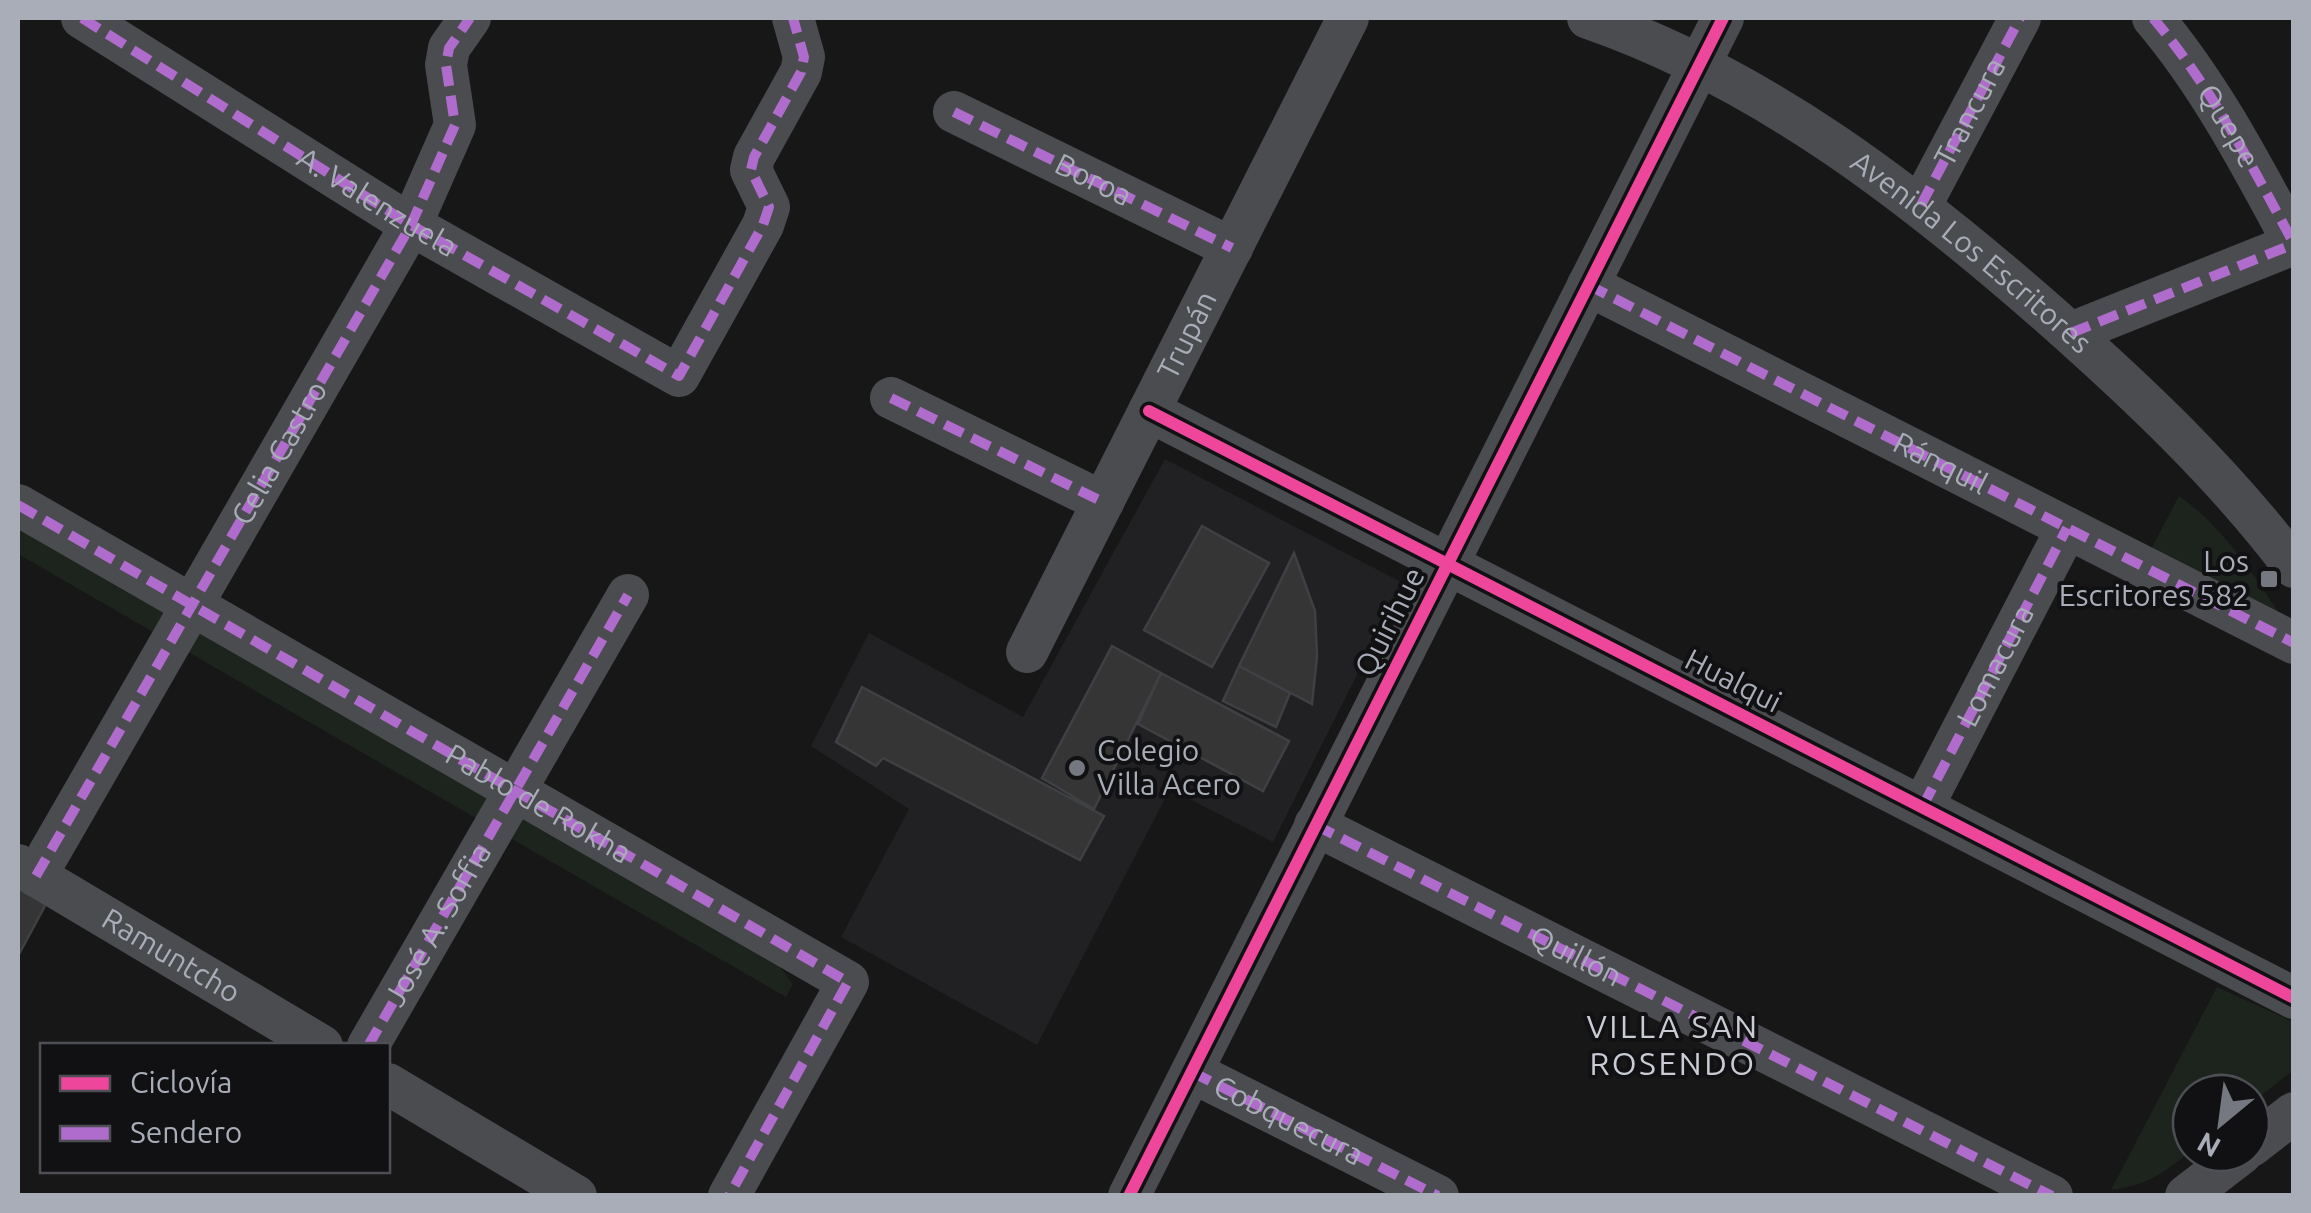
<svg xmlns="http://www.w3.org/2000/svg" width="2311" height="1213" font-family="Ubuntu,sans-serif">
<rect width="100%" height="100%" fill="#171717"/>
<path fill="#212123" d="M1165,459L1403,583L1273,842L1170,789L1037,1045L841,937L909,809L811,746L869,633L1023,717Z"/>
<path fill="#1d241e" d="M2179,496C2225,528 2256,579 2287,625L2149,553Z
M18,518L775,961L793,984L786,997L18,554Z
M2217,987L2293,1022V1070L2251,1104V1093H2191V1151C2162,1174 2148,1185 2111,1190Z"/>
<path fill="#353536" stroke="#3f4043" stroke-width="2.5" d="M1202,526L1269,563L1212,667L1144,630Z
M1294,553L1315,611L1317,656L1312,704L1239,666Z
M1112,646L1161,673L1094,809L1042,778Z
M1239,666L1290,693L1276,727L1223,701Z
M1161,673L1289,741L1263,791L1138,724Z
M862,687L1104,816L1080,860L883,758L876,766L836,742Z
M18,888L46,904L18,956Z"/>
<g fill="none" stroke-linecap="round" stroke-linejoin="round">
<g stroke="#4b4c50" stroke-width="42">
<path id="s1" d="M82,18L411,225L679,376L763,225L769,207L751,170L754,157L801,72L804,57L793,18"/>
<path id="s2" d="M1588,18C1764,79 1912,194 2051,316C2138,393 2224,474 2294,567"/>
<path id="s3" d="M2153,18C2210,85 2252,166 2294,244"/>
<path d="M954,112L1232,248"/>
<path d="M1921,205L2020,18"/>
<path d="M1588,285L2294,643"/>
<path d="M2071,333L2294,244"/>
<path d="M891,398L1103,502"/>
<path d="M1149,411L2294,998"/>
<path id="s4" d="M18,505L848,982L729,1196"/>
<path id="s5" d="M1027,652L1348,18"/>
<path d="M1923,806L2067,528"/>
<path id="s6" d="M1315,825L2052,1196"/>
<path id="s7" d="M18,865L322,1046"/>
<path d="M36,876L411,225L455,125L446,65L449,48L470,18"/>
<path id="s8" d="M368,1046L628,595"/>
<path id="s9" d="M1192,1072L1438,1196"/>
<path d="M388,1084L576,1196"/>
<path d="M2251,1146L2294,1113"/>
<path d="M1129,1196L1723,18"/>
<path d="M2186,1196L2242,1153"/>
</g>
<g stroke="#b06ccc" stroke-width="10" stroke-dasharray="20 10" stroke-linecap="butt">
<path d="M82,18L411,225L679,376L763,225L769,207L751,170L754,157L801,72L804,57L793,18"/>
<path d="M2153,18C2210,85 2252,166 2294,244"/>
<path id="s10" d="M954,112L1232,248"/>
<path id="s11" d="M1921,205L2020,18"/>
<path id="s12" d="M1588,285L2294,643"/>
<path d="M2071,333L2294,244"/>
<path d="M891,398L1103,502"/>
<path d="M18,505L848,982L729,1196"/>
<path id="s13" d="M1923,806L2067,528"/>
<path d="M1315,825L2052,1196"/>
<path id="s14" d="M36,876L411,225L455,125L446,65L449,48L470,18"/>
<path d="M368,1046L628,595"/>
<path d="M1192,1072L1438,1196"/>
</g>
<g stroke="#111113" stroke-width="19">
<path id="cycleway" d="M1149,411L2294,998
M1129,1196L1723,18"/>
</g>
<use href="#cycleway" stroke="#ed469a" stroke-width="12"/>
</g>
<g fill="#757880" stroke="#111113" stroke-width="4">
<rect x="2259" y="569" width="20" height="20" rx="5"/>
<circle cx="1077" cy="768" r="10"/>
</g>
<g text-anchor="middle" stroke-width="8" stroke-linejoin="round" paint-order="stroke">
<g font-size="30" fill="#a8adb8" stroke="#111113">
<text dy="10" stroke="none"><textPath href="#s11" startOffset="105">Trancura</textPath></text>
<text dy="10" stroke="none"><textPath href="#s3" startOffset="132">Quepe</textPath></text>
<text dy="10" stroke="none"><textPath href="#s10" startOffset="155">Boroa</textPath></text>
<text dy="10" stroke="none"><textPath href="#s1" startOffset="348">A. Valenzuela</textPath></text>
<text dy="10" stroke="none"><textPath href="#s2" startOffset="452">Avenida Los Escritores</textPath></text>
<text dy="10" stroke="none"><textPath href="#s5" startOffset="355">Trupán</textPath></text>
<text dy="10" stroke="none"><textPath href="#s14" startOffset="488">Celia Castro</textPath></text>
<text dy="10" stroke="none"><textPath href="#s12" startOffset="395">Ránquil</textPath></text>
<text transform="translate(1390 622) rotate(-63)" y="10">Quirihue</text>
<text dy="10" stroke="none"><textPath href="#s13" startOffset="158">Lomacura</textPath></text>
<text transform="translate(1733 681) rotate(27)" y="10">Hualqui</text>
<text dy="10" stroke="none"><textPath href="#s4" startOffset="600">Pablo de Rokha</textPath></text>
<text dy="10" stroke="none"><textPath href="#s8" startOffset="140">José A. Soffia</textPath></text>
<text dy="10" stroke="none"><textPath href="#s7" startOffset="178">Ramuntcho</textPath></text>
<text dy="10" stroke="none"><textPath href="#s6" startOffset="292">Quillón</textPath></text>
<text dy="10" stroke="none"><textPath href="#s9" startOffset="108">Cobquecura</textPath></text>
</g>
<g font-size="30" fill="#a8adb8" stroke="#111113" text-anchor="end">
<text x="2249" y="572">Los<tspan x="2249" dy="34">Escritores 582</tspan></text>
<text x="1097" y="761" text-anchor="start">Colegio<tspan x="1097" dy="34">Villa Acero</tspan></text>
</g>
<g font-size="32" letter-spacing="2.5" fill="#c9ccd4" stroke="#111113">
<text x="1673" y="1038">VILLA SAN<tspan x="1673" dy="37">ROSENDO</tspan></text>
</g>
</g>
<rect width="2311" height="1213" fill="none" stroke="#a8adb8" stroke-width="40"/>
<rect x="40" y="1043" width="350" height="130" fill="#111113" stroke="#4d4f55" stroke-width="2.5"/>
<rect x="60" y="1076" width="50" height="15" fill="#ed469a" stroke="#4d4f55" stroke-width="2.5"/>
<text x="130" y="1093" font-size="30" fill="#a8adb8">Ciclovía</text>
<rect x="60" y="1126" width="50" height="15" fill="#b06ccc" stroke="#4d4f55" stroke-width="2.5"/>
<text x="130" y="1143" font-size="30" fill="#a8adb8">Sendero</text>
<g transform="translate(2221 1123) rotate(209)"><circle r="48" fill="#111113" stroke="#4d4f55" stroke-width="2.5"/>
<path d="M0-8L18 38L0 25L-18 38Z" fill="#757880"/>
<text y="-15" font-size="28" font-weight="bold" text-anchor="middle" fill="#a8adb8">N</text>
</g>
</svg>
